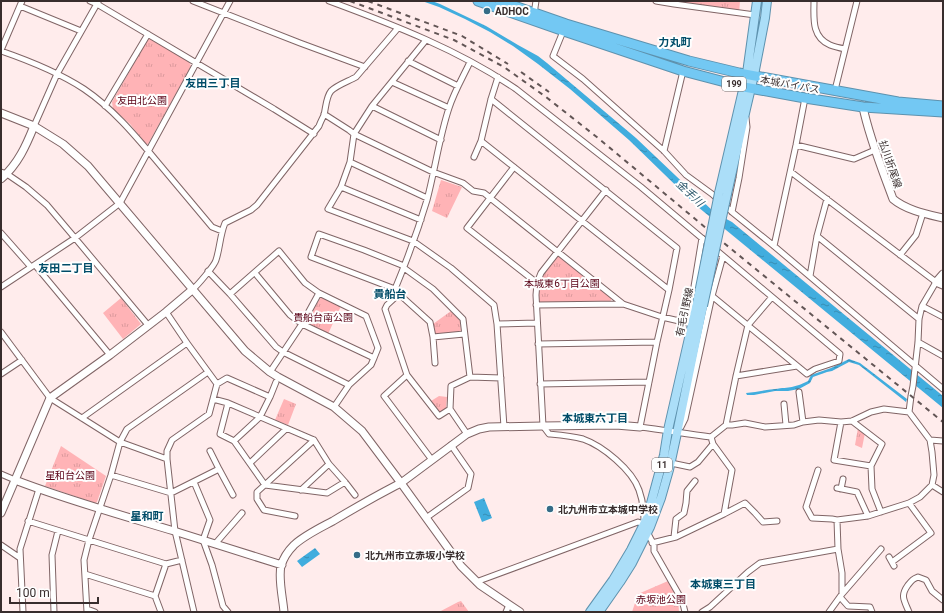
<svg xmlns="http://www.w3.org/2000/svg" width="944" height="613" font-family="Roboto,'Noto Sans JP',sans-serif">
<defs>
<pattern id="park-tufts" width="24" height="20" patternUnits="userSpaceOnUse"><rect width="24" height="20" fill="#ffb3b6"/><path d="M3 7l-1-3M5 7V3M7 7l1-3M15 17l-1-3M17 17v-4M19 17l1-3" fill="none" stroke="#db9a9d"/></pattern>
<pattern id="water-ripples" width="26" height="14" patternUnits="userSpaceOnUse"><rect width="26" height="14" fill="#41adde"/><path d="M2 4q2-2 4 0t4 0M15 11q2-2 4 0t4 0" fill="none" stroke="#378db4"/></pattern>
</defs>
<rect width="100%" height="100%" fill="#ffecec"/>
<path fill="url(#park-tufts)" d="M676,1H740L739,14Z
M151,38L189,62L191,66L148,144H145L141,138L130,124L113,109L112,102L148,39Z
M441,180L462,187L447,218L432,211Z
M558,256L612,298L610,302L539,303C539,296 538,287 541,280C544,271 552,263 558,256Z
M321,297L341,306L328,334L306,322Z
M121,298L141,324L123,339L103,313Z
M451,311L460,320L461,333L437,335L434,332L433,324Z
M439,396L447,397L446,408L442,412H439L431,401Z
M284,399L296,404L288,425L275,420Z
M858,428L865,433L862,448L855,445Z
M61,446L106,476L97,502L95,503L45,486Z
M668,581C674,591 679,600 679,612H632L638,594Z
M461,601L469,612H439L458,602Z"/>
<path fill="url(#water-ripples)" d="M422,1H432L440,4L486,26L518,45L538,56L547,63L636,138L715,213L732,222L943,396V408L698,207L629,140L570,89L538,64L513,46L490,32L465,19L439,7Z
M849,359L860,363L907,399L906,402L859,365L849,362L832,371L827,372L813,377L810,383L799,389L788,391H775L754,395H747L746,393C756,392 765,390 775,389C790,387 794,388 808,381L811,375L831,368Z
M484,498L492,518L482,522L474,502Z
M315,548L320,554L302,567L297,561Z"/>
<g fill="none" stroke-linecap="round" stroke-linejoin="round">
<g stroke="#806566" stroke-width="7">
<path id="street" d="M90,1L97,4L274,109L314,134
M193,1L300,43L365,67
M329,1C394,25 459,50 516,89L641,187L840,354L839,361L815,369L807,374L712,296L723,256
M656,1L674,4L755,15
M814,1C814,17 811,37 830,45C835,47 840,48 845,49
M20,6L81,31
M534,14L536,1
M564,29L553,56L583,79L664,151L686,175L712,194L732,212L774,246L943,389
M426,40L372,106L354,134L350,162L341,187L328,209L413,241L451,268L494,305L497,324L504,427
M1,50L22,1
M1,51C30,61 58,72 84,89C112,108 134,134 155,159C174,182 193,204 212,227L222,231
M408,61L458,86
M498,77L491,99L481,141L669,290L657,342L640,427C664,430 687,434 711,437L726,425L736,376L748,325L772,297
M392,82L449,108
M835,90L857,1
M491,99L677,248L669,290
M105,106L148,34
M372,106L441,140
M324,114L349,130L354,134L433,172L463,183L473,191L484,193L623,304L662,317L688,323L702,238
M34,126L57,74L98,2
M796,145L854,159L875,150
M664,151L683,71
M474,157L481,141
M350,162L427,198
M514,167L467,228L537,283
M1,172L7,174L26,187L47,205L75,238L148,325
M791,172L936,282L922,306L919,319L918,342L913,386L911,396L909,412L930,440L932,452L934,475L932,485L920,497L909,503L868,516L837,520L838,549L842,573V594L829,612
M341,187L421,220
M606,190L541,273L537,283L536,295L543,426L549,434C560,435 572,436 583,439C603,446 632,470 639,490C643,501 644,510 644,521
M732,212L739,178L747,127L746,118
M1,233L31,267
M817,236L919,319
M774,246L796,145L805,98
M900,255L916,235L923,213
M35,265L110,355
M404,266L364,250L319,234L311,257L395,289L399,294L430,322L433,337L464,334
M404,268L433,289L463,319L470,377L501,378
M208,271L230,294L279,251L305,283L319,293L302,324L270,372
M255,273L290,315L302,324L374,358L371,365L349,385
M810,276L817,236L827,199
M1,287L75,238L120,203L230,1
M395,289C407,260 418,230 427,200C435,170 439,138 449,108C454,92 463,77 470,62
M192,290C197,286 215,265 216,260C220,248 220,235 225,223L251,210L257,205L319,126C320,123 322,119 324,115C326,107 326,97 331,91C337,85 349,81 356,77L398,28
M319,293L366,316L378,348L374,358
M230,294L276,347L283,352L349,385L334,407
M399,294L387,305L385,309L407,375L384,396L432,460
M536,305L623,304
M922,306L943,317
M166,312L187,343L217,384L209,414L172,440L167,451V459L175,531L194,612
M497,324L537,323
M1,332L50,398L120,442L167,459
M433,337L435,363
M918,342L943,356
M538,344L657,342
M1,374L22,360
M407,375L439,416L450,409L467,434
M736,376L797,366
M217,384L227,378L270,397
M540,384L649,382
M799,392L803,422
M213,399L228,403
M228,403L314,440L329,464L345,482L327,493L265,485L234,441L220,434Z
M784,404L786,425
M450,409L451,386L470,377
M82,418L187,343
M841,422L834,460L871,466L882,444L852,421
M726,425H732L745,423L765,427L794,425L803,422L819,420L841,422L852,421L871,412L884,409L909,412
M681,427L685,419L712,296
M930,440L943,441
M234,441L260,417L270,397L276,382
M210,451L219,469
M250,463L286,429
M671,463L690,467L698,462L713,444
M871,466L872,489L881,512
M818,470L806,507L812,518L832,519L837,520
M1,474L15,480
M111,475L171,493L219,469L233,495
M194,482L210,520L203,540L212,565L223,606L228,612
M345,482L355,495
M932,485L943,492
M837,488L857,492L868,516
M841,489L843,479
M301,490L329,464
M724,514L745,503L755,513L763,522L777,521
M295,516L264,510L257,499V492L314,440
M426,518L468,488L471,474L451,445
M28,521L166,564L182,560
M647,532L654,545V551L682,600L685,612
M674,537L676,519L684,513L686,503L687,491L695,481
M652,543L676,537L724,514L732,470L713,444L711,437
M215,544L242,513
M1,545L20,558
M889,557L894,566
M892,562L931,533L909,503
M85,574L155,596
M476,582L638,522L644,524
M842,594L881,549
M840,597L848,606L870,607L872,612
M87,609L95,612
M23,612L20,549L39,489
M54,612L52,555L58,531
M87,612L84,560L89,540L111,475L120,442L127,429L208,372
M161,612L155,596L166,564
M506,612L509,605
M702,612L710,607L748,572L760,563L838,549
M909,612C904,600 900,596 908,585C912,580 913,579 918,577L926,580L932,591L943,600"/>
</g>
<g stroke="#806566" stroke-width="9">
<path id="secondary" d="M863,107C869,137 882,169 893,199C906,210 926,214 943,218
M1,113L34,126L63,144L88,166L245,351L270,372L278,377L334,407L362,431L401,483L461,566L480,585L520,612
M1,179C18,164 26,146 34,126
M943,274L936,282L943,285
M15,480C67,500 121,515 174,531C210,542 246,554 282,565
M1,513L50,398L110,355L166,312L192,290
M284,612C283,599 278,578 281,566C283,559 288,551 294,545C305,535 320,528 333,521C353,509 374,497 395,486L401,483L467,434L479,429L489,427L543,426L616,425L640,427"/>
</g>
<g stroke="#5e92ae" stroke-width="10">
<path id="primary" d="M719,193L747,73L757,1
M727,194L746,109L754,75L765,18L767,1
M590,612L613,580L631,550L647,518L664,455L668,430L697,303
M599,612L620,582L632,563L650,527L661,498L669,470L677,433L703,306"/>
</g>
<g stroke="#5e92ae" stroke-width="11">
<path id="highway" d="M478,1L564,31L683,71L744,87L805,98L863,107L943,112
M500,1L566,24L689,61L739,73L898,102L943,106"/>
</g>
<use href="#street" stroke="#fff" stroke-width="5"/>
<use href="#secondary" stroke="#fff" stroke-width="7"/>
<use href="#primary" stroke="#abdef8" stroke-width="8"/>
<use href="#highway" stroke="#73c8f3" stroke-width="9"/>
<path stroke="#625555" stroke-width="2" stroke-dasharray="5 5" stroke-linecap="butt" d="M350,1L454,40L504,67L546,97L598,138L730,248L943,422
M368,1L462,36L508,64
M521,72L549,92"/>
<g stroke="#5e92ae" stroke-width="10" stroke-linecap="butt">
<path id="primary-bridge" d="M697,303L719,193
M703,306L727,194"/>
</g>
<use href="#primary-bridge" stroke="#abdef8" stroke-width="8"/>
</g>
<g fill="#356c87" stroke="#fefefe" stroke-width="1.5">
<circle cx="487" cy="11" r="4"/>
<circle cx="550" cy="509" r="4"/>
<circle cx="357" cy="555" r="4"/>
</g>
<g text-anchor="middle" stroke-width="4" stroke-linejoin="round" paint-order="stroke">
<g fill="#fefefe" stroke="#736c6c" stroke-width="1">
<rect x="722" y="77" width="24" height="14" rx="3"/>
<rect x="652" y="458" width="20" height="14" rx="3"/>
</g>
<g font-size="9" font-weight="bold" fill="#382d2d">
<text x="734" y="87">199</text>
<text x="662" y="468">11</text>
</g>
<g font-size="10" font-weight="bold" fill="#382d2d" stroke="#fefefe" text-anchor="start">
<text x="495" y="15">ADHOC</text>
<text x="558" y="513">北九州市立本城中学校</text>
<text x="365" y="559">北九州市立赤坂小学校</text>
</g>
<g font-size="10" fill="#382d2d" stroke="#fefefe">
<text transform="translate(790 84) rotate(10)" y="4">本城バイパス</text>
<text transform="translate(891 164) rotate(71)" y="4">払川折尾線</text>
<text transform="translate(684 312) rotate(-78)" y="4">有毛引野線</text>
</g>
<g font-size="10" fill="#590015" stroke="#fefefe">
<text x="142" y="104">友田北公園</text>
<text x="562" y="287">本城東6丁目公園</text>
<text x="323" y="321">貴船台南公園</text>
<text x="70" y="479">星和台公園</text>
<text x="661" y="603">赤坂池公園</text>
</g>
<g font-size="11" font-weight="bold" fill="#004c68" stroke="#fefefe">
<text x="675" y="46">力丸町</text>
<text x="213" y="87">友田三丁目</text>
<text x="66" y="272">友田二丁目</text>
<text x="390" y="298">貴船台</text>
<text x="595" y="422">本城東六丁目</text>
<text x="147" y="520">星和町</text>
<text x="723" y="588">本城東三丁目</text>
</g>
<g font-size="11" font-style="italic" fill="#265267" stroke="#fefefe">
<text transform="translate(690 193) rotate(43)" y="4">金手川</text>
</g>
</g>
<rect width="944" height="613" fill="none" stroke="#382d2d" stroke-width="4"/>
<path d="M10 597v6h88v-6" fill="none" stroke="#382d2d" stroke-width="2"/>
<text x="16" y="597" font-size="12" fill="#382d2d" stroke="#fefefe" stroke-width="3" paint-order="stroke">100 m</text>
</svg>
